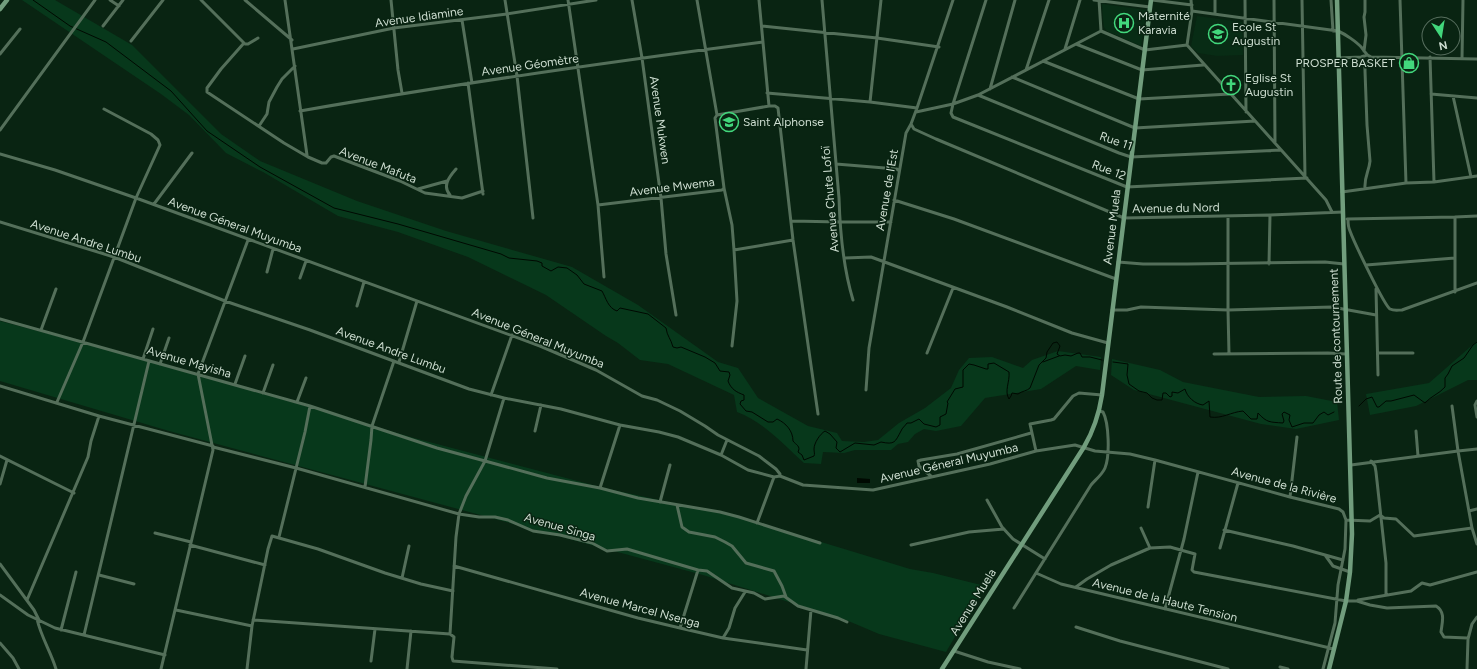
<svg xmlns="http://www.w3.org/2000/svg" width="1477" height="669" font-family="Figtree,sans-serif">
<rect width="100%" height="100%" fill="#092412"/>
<path fill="#082c15" d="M1102,4L1147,10L1141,46L1107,31L1104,27L1103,19Z
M1197,16L1242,22L1243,55L1217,56L1198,53L1191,46Z"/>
<path fill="#07381b" d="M22,0H55L132,45L221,134L260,161L357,201L446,231L572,267L638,305L718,362L738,368L758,398L808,426L837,433L842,441L864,442L878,440L899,423L925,408L951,388L959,370L969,358L992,357L1023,368L1032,360L1058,351L1101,357L1100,370L1076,366L1041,389L985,398L961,426L936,431L924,429L915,434L908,442L898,444L891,450H855L844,453L823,452L821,464L804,463C783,444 764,422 737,412L734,395L668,364L640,360L618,343L606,336L546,295L468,257L398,232L338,216L263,172L226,153L189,115L161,94Z
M0,321L148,360L414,438L604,488L742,518L910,569L933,573L985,586L946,652L879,634L846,620L703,575L169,431L0,381Z
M1477,341V380H1468L1416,406L1370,415L1366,394L1429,383Z
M1112,359L1160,370L1183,382L1259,397L1306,396L1337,402L1339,420L1296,429L1261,424L1134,390L1111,375Z"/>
<path fill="#000901" d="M857,478L870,479V483H857Z"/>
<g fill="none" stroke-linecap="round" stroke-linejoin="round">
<path stroke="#000901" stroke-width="1" d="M33,0L70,26L106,42L171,91L207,131L260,167L334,208L398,224L501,254L509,258L537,261L542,263V266L551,271L558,267L567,268L577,275L584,284L602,291C606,298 608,308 617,311L620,308L648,314L666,328C667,336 671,339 673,347L677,348L681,347L705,357L715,363L720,371L729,372L730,375L728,381C731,389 736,392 744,395V400L741,401L740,404L746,411L752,412L768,422H773L777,419C786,423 793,431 793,441C796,445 801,446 798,452L802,455L804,460L814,456C815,454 814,452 814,449C814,443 820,434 825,431L830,434L837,442L836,448L840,452L855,443L874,445L881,442C895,445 895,442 901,431C902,428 905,426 907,423H911L919,419L924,424L936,427L940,425V417L946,414L948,403L947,402L955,389L963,387V370L969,364L974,365L986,369H988V364L994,363L1009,372C1010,382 1004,391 1009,399L1011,396L1012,393L1018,394C1022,391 1027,391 1030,388L1039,365L1046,358L1047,352L1053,343L1057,342L1060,346L1057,354L1060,356L1065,355L1071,356L1078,353H1080L1082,357H1090L1102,360
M1043,362L1059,356
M1113,362L1128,364L1127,375L1129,384L1139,391L1147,393L1152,398L1157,400H1162L1163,393H1166L1170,397L1172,396V392L1178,393L1185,389C1187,397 1195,404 1203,405L1209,401L1210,417C1222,419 1231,412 1243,411L1251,419H1257L1258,413C1267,423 1270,422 1283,423L1284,421L1282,414L1284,412L1290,415L1289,420L1292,427L1304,423H1313L1319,415L1324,412L1328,415L1334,412
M1359,406L1366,399L1372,397L1377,407H1379L1386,401H1391L1414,395L1425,403C1431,396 1439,394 1445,387V378L1448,374L1452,366L1464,358L1473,345L1477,342"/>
<path stroke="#546f5a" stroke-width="3" d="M110,0L119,6
M201,0L245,44H248L258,38
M245,0L292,40
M285,0L307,155
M391,0L398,70L402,93
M505,0L517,76L533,218
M568,0L598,205L604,277
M632,0L642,58L661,198L666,254L676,315
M697,0L717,115L715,118L724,188L732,225L734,250L737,301L732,346
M759,0L769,106
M822,0L839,198C840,232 843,267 853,300
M986,0L953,104L951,113L953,117L1127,187L1307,178
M1094,0L1150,7
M1099,0L1101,31L1145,50L1187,45L1192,11L1191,0
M1152,0L1192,5
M1215,0V14
M1245,0L1246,112
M1274,0L1275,143
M1302,0L1305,176
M1331,0L1333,31
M1400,0L1406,183
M1192,11L1338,31C1345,34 1357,42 1362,48C1365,52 1366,55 1371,57L1477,59
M462,20L472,83
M103,26L123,0
M762,26L877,38L939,47
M131,41L163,0
M244,43L221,69L207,88V92L284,143L308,157L322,163H326L331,157L334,156L400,181L425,193L462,198L483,191
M1076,44L1142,70L1203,65
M1187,45L1326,200L1332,212
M293,49L394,28L507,14L596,0
M1065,49L1080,0
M1364,51L1366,35L1364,17L1365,12V0
M0,54L20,29
M1338,58L1361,57L1367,55
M1462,59L1463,0
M1043,61L1139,99L1230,94
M1026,70L1049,0
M1012,77L1135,128L1255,121
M468,83L483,194
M990,89L1015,0
M767,93L870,102L917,108
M1431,94L1477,98
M978,95L1119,153L1131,157L1281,150
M1453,96L1471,177
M870,102L881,0
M300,111C454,84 609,62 763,42
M916,112L953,104L978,95L1101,31
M717,115L769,106H775L778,108L793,240L818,414
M911,124L914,129L936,139L1124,218L1270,215L1343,212
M259,126L267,114L269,102L277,87L282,79L295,66
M0,130L95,0
M0,154L55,170L136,198L540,346L596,370L642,396L657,400L680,411L705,426L718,435L759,456L776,469L780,474V476L803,485L873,490L990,464L1036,451L1075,445L1095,451L1130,454L1155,460L1290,497L1339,509L1343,512L1346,520L1370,521L1380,515L1384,518L1396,519L1414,536L1472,528L1477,544
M836,164L897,169L898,170
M1434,182L1477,176
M418,189L447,181
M1365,189C1364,176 1369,172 1370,161L1367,125L1365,71V67L1371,57
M1342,192L1406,183L1434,182L1430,57
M450,195C442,186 449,177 456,169
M894,200L954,219L1116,279
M154,204L192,153
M598,205L722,190L724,188
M1347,219L1455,217
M1348,219C1348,223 1348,227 1350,231C1354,242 1384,305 1390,309C1394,311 1398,310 1402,310L1477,283
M792,221L840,222H891
M0,222L114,257L225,301L310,330L469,389L504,398L561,409L620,425L659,432L678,437L721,455L748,470L774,477L780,476
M734,250L793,240
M845,258L871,257L1007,307L1072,333L1108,343
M1118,262L1143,264H1187L1325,262L1344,264
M1269,264L1270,215
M1366,265L1455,258
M267,272L273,249
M300,278L306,261
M1376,289L1378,375
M1455,292V217L1477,216
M357,306L364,282
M1112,310H1127L1141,307L1228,310V216
M0,319L310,406L437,448L485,461L547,478L600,488L638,498L720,512L739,517L820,543
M41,330L56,289
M927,353L953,288
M1378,353H1413
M1214,354L1328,353L1346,354
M1229,354L1228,310L1332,307L1376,315
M143,359L153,329
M399,362L417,301
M160,364L169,338
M235,384L245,356
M0,386L99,416L213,446
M866,390L869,348L906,133L911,124L917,108L953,0
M263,393L273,365
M491,395L512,335
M1477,401L1475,405L1477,417
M57,402L83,342L136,198L160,145L158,140L151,134L104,109
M297,402L306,378
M1452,406L1458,451L1477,449
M535,431L541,405
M1416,431L1418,456
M213,447L296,468L459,514L479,517H495L508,520L533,531L560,535L592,543L607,551L627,549L698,570L707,571L732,588L754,593L765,599L784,596L798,606L838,618L847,622
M1036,451L1030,424L1051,420L1054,419L1073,396L1079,393L1102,395
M721,455L727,440
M0,456L74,493
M1371,461L1375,466L1376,472L1386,563V595
M1351,465L1458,451L1472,528
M932,477L919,466L918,461L921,460L957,454L1031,433
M0,484L7,460
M365,487L371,440L372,426L394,361
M600,488L620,425
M1290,497L1297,437
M987,500L1002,527L1013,539L1045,559
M660,502L670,465
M677,505L682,527L689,532L715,537L725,542L732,546L746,563L774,571L782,586L786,597
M1148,507L1155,460
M1469,511L1477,509
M757,523L774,477
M1141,528L1150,548
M1224,530L1293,546L1343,560
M155,533L191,542
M279,537L305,432L310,406
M190,545L265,565
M911,545L969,532L1004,529
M1220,548L1238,483
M1325,555L1333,566L1350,572
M0,564L34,610L39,620
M454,566L638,618L680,628L723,638L807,650
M1036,573L1061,584L1334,649
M99,575L134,584
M402,578L409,546
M1076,587L1087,579L1111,565L1150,548L1170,547L1195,554L1192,570L1194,572L1346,601H1357L1370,605L1387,608L1436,606C1446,612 1442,623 1441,632L1444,637L1467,638L1468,639L1467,669
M0,595L28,615L55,628L165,655
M27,600L88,457L91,441L99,416
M1358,600L1411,591L1422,583L1430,585L1477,572
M1014,608L1091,485C1095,480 1102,475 1105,468C1110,456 1109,423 1103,412L1099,411
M1165,609L1184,539L1198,472
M176,610L252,626
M37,619C41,637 51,652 56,669
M253,620L450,634L454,637L452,657L453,661L557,669
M1076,627L1120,641L1228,669
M680,628L698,570
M61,630L76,572
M450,634L456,537L459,514L466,496L485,461L504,398
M84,635L149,361
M723,638L729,628L735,608L745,592
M1468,639L1472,624L1477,617
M0,643L13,658L19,669
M954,651L988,662L1020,669
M371,661L375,629
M1280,667L1288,669
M161,669L213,450L198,374L248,240
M247,669L252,626L268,549L272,536L318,549L385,573L421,584L453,591
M407,669L411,631
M806,669L811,610
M1323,669L1335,623L1338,585L1345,549L1346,520"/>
<path stroke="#719d7d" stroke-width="4.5" d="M0,9L7,0
M942,669L1084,447C1094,430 1099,414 1102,395L1151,0
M1329,669L1346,601L1350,572L1352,534L1337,0"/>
</g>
<defs>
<g id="hospital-ring" transform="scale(1)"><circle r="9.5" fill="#092412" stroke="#42d77c" stroke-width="1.5"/><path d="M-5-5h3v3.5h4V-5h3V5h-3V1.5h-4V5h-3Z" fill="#42d77c"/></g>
<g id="school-ring" transform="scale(1)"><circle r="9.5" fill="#092412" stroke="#42d77c" stroke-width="1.5"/><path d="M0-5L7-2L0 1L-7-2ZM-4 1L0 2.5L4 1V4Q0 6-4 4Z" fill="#42d77c"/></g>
<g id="shop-ring" transform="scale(1)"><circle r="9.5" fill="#092412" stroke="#42d77c" stroke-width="1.5"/><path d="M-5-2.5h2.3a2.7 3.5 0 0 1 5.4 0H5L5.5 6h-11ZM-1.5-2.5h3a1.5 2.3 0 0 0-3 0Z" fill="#42d77c"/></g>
<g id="church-ring" transform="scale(1)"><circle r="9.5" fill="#092412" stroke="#42d77c" stroke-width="1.5"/><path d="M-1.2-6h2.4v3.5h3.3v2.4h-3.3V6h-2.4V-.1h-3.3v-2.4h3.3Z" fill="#42d77c"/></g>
</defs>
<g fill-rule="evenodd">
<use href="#hospital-ring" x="1124" y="23"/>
<use href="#school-ring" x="1218" y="34"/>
<use href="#shop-ring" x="1409" y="63"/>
<use href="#church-ring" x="1231" y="85"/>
<use href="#school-ring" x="729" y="122"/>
</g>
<g text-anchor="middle" stroke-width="3" stroke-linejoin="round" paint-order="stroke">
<g font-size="12" fill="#cdddd0" stroke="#092412" text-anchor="start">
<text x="1138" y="20">Maternité<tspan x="1138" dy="14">Karavia</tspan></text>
<text x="1232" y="31">Ecole St<tspan x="1232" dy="14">Augustin</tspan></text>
<text x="1395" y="67" text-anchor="end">PROSPER BASKET</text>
<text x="1245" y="82">Eglise St<tspan x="1245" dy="14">Augustin</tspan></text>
<text x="743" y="126">Saint Alphonse</text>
</g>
<g font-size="12" fill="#cdddd0" stroke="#092412">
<text transform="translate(419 17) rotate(-8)" y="4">Avenue Idiamine</text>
<text transform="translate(530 65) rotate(-8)" y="4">Avenue Géomètre</text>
<text transform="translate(660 120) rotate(82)" y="4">Avenue Mukwen</text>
<text transform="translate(1116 141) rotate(19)" y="4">Rue 11</text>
<text transform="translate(378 165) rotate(21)" y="4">Avenue Mafuta</text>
<text transform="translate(1109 170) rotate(21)" y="4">Rue 12</text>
<text transform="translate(672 187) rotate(-7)" y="4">Avenue Mwema</text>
<text transform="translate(887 190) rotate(-80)" y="4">Avenue de l'Est</text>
<text transform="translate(830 199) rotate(-95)" y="4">Avenue Chute Lofoï</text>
<text transform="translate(1176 208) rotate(-1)" y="4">Avenue du Nord</text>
<text transform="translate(235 225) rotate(20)" y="4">Avenue Géneral Muyumba</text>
<text transform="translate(1112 227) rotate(-83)" y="4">Avenue Muela</text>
<text transform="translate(86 241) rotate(18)" y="4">Avenue Andre Lumbu</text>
<text transform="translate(1336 336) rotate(-92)" y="4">Route de contournement</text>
<text transform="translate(538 338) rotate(22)" y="4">Avenue Géneral Muyumba</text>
<text transform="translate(391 350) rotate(20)" y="4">Avenue Andre Lumbu</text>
<text transform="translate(189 362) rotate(16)" y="4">Avenue Mayisha</text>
<text transform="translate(949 463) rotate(-13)" y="4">Avenue Géneral Muyumba</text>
<text transform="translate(1284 485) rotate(15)" y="4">Avenue de la Rivière</text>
<text transform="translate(560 527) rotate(16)" y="4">Avenue Singa</text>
<text transform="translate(1165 600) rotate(14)" y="4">Avenue de la Haute Tension</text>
<text transform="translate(973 602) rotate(-58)" y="4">Avenue Muela</text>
<text transform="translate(640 608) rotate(15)" y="4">Avenue Marcel Nsenga</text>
</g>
</g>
<g transform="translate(1441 36) rotate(168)"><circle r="19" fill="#092412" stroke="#576e5e"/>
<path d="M0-3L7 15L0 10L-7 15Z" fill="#42d77c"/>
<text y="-6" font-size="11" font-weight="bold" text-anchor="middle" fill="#cdddd0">N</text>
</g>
</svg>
